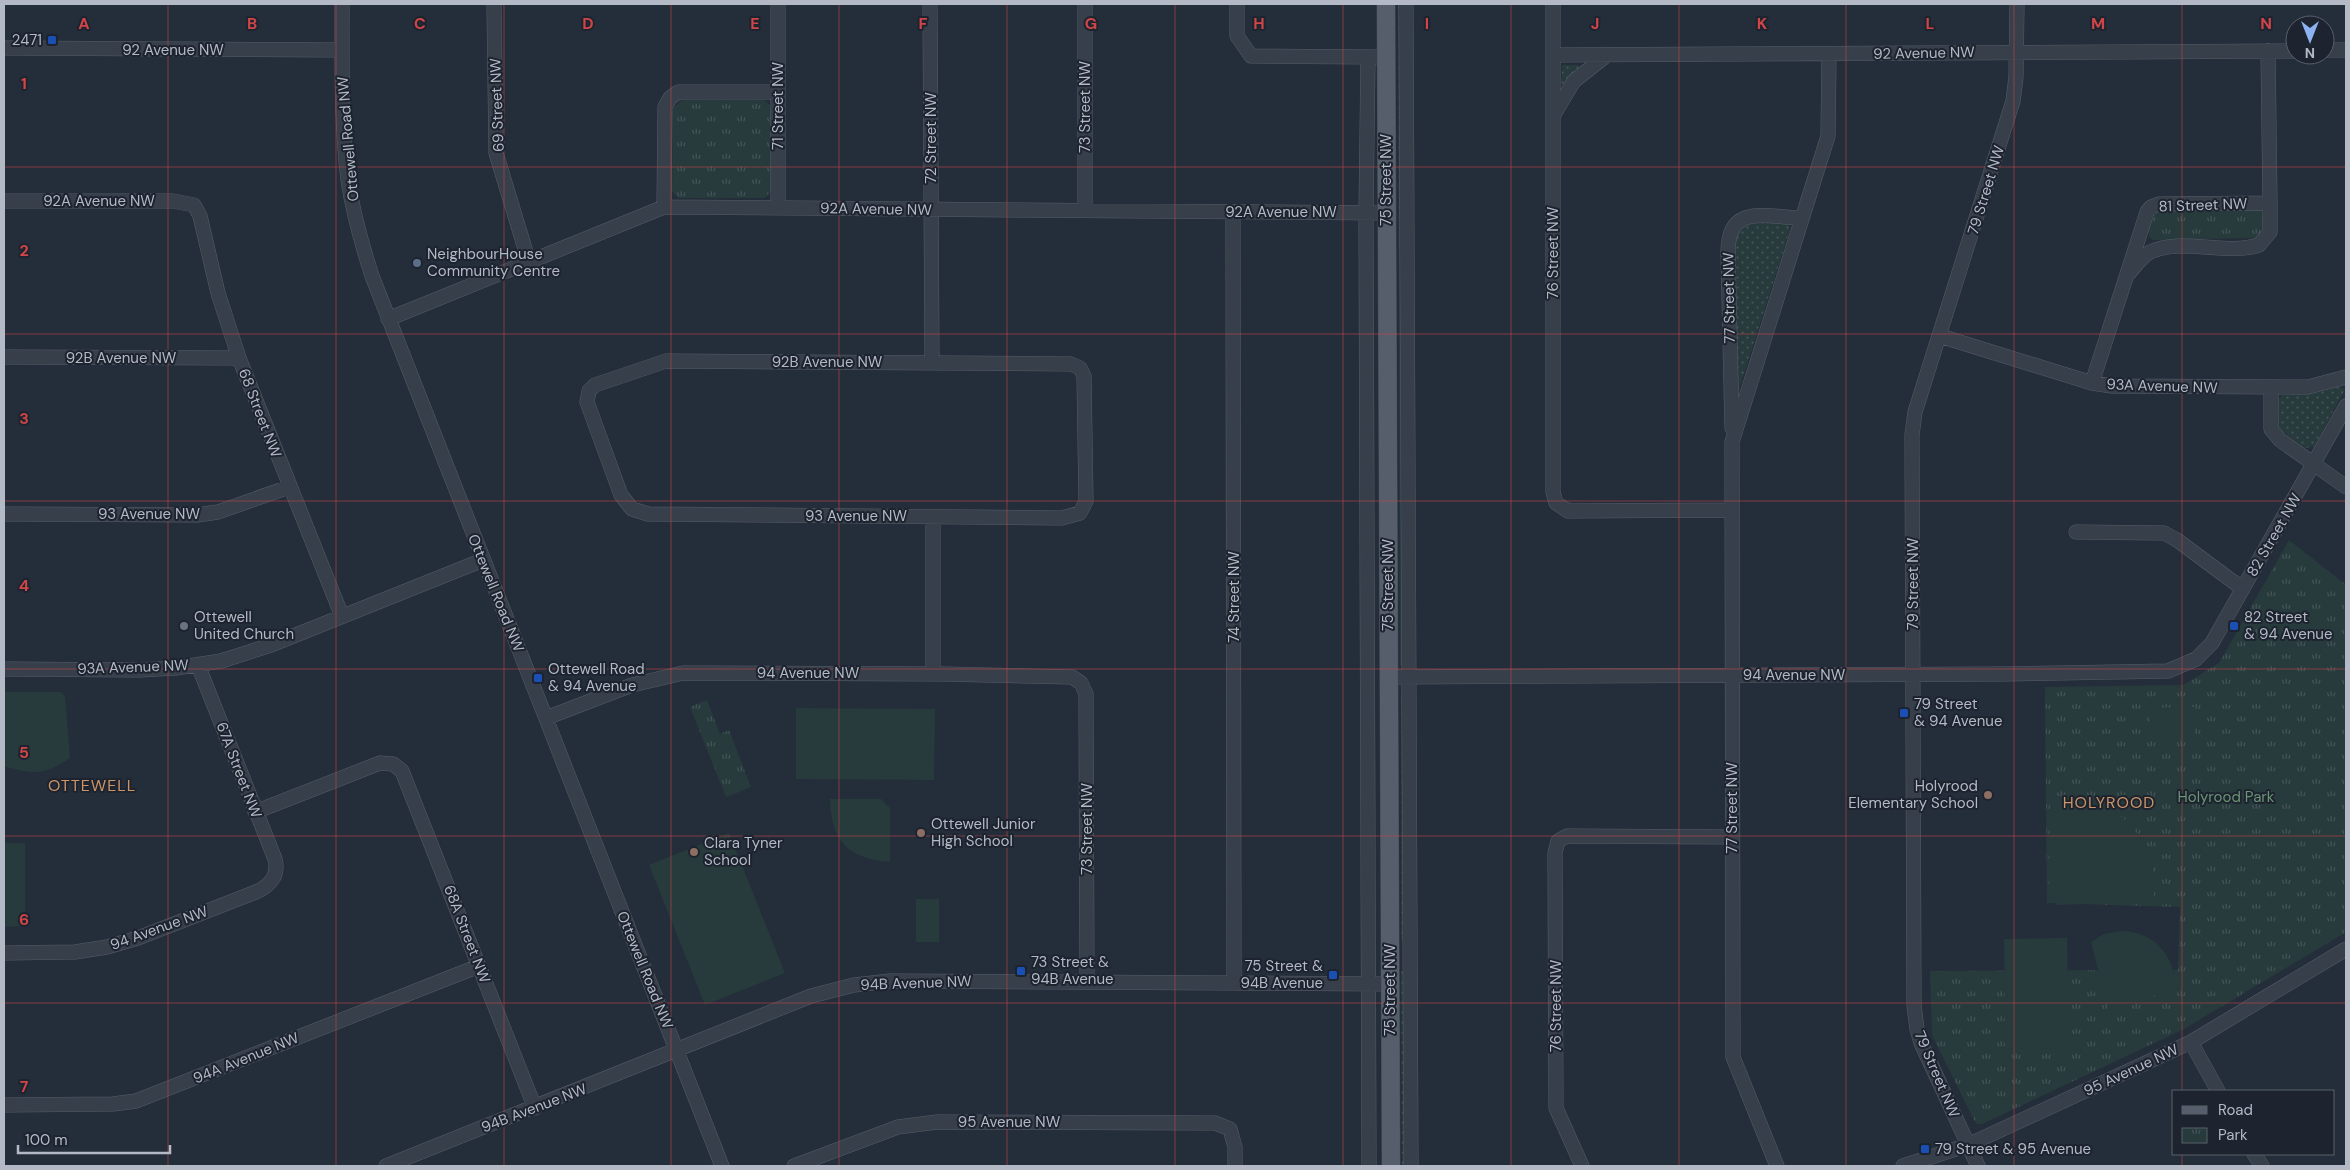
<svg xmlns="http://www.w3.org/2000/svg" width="2350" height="1170" font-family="'DM Sans',sans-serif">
<defs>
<pattern id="grass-dots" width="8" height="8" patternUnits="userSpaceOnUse" patternTransform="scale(1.25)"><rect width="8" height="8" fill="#273a3c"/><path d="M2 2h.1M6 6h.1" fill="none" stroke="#445457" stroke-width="1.8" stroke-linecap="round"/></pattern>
<pattern id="park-tufts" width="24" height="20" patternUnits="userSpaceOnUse" patternTransform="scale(1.25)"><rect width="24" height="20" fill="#273a3c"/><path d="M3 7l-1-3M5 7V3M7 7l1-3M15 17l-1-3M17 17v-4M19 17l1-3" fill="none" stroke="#445457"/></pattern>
</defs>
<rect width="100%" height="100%" fill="#242d3a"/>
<path fill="url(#grass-dots)" d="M1398,4H1401L1402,667L1400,665Z
M1562,65H1578L1579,68L1561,86Z
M1755,222H1783L1789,225L1790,230L1738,393H1735L1734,244L1736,228Z
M2338,387L2343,388L2344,391L2314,447L2304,448L2278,428L2277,401L2282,395L2311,394Z
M1401,694H1404V964L1403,941H1401Z
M1401,971H1405L1406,1166H1402Z"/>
<path fill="url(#park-tufts)" d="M682,100H764L772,107V190L765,198H678L672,191L673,108Z
M2161,209H2260L2264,215V231L2255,238L2154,240L2150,238C2146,228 2151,215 2161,209Z
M2289,540L2346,585V932L2184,1029L1982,1124H1977L1974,1120L1932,1035L1930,971L2178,970L2180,907L2047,903L2045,687L2183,685L2219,663Z
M707,700L720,734L729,730L751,787L726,797L690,707Z"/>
<path fill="#273a3c" d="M4,692H61L65,697L70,758C47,775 30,775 4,766Z
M2194,707V734H2150V708Z
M796,708L935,709L934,780L796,779Z
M2072,796C2126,804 2161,848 2153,902L2057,905L2049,898L2050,797Z
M830,799H881L890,808V862C848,859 831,841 830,799Z
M729,833L785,973L705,1005L649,865Z
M4,843H25V926L4,927Z
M916,899H939V942H916Z
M2120,931C2153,931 2175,954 2175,987L2114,1011L2108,1009L2091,942L2104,934Z
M2067,938L2069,1048L2005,1049L2004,939Z"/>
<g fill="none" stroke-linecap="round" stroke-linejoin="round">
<g stroke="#565d68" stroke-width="15">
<path id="minor" d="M342,4C342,62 341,122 348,180C353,213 362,245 372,276L722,1166
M494,4L496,153L529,262
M778,4V208
M930,4L932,363
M1085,4V211
M1237,4V36L1251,56L1376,57
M1406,4L1411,1166
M1553,4V492L1556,503L1568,511L1732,510
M4,48L342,50
M2325,50H2346
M1553,55L2295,51
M1368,57L1366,213L1369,1166
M1553,116L1574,81L1607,55
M4,201H173L194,205L200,216L218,293L239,358L342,616
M664,207L665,107L670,98L678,92H778
M1233,212L1234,983
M2128,274C2134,268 2142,256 2150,252C2184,237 2225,256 2259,245L2270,232V203
M388,319L664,207L1386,213
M1940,336L2092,383L2112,386L2308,387L2346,377
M4,357L239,358
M666,361L1071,364L1080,368L1084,376L1086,501L1080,513L1062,518L648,514L632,509L621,495L587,402L589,391L595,385Z
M2092,383L2147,212L2151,207L2159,204L2270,203L2268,51
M2271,388V429L2280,440L2346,487
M1732,428L1728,252C1728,203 1766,217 1801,218
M4,514L197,515L218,512L289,487
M2076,532L2164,533L2177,540L2243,589
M4,669L139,670L176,668L221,661L271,645L483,560
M933,674V517
M1389,677L2003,674L2168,671L2196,659L2212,643L2346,406
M546,718L632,685L683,673L943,674L1072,677L1081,683L1086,694L1087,981
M255,812L380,763L393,764L402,771L535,1108
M4,953L75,952L107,947L138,938L256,892C271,885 279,875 275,859L198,665
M2191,1042L2218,1091
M4,1105L113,1104L136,1101L479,966
M2254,1154L2262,1166
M386,1166L811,996L854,985L890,981L1390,984
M794,1166L898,1127L937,1122L1215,1123L1230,1129L1235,1147V1166
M1582,1166L1556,1108L1555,853L1558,841L1567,836L1732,837
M1777,1166L1733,1057L1732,442L1828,136L1829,54
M1903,1166L1968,1145L2191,1042L2346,949
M1978,1166L1921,1043L1917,1029L1914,1005L1912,435L1915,412L2013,101L2016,77L2017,4"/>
</g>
<g stroke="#414853" stroke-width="19">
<path id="major" d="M1386,4L1391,1166"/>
</g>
<use href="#minor" stroke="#373f4a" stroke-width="14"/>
<use href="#major" stroke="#555e6a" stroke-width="18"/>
</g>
<path fill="none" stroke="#cf4548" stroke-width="1" stroke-opacity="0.55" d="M168,4V1166M336,4V1166M504,4V1166M671,4V1166M839,4V1166M1007,4V1166M1175,4V1166M1343,4V1166M1511,4V1166M1679,4V1166M1846,4V1166M2014,4V1166M2182,4V1091M4,167H2346M4,334H2346M4,501H2346M4,669H2346M4,836H2346M4,1003H2346M2182,1154V1166"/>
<g fill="#1a4fb4" stroke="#1d242f" stroke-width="2">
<rect x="47" y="35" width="10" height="10" rx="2.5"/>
<rect x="2229" y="621" width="10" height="10" rx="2.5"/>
<rect x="533" y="673" width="10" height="10" rx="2.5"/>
<rect x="1899" y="708" width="10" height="10" rx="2.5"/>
<rect x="1016" y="966" width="10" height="10" rx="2.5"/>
<rect x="1328" y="970" width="10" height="10" rx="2.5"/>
<rect x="1920" y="1144" width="10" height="10" rx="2.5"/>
</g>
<circle fill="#5c6f8a" stroke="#1d242f" stroke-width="2" cx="417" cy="263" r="5"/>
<circle fill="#6b7280" stroke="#1d242f" stroke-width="2" cx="184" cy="626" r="5"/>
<g fill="#8d6e63" stroke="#1d242f" stroke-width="2">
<circle cx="1988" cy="795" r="5"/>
<circle cx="921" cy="833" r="5"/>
<circle cx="694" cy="852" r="5"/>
</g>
<g text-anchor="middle" stroke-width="4" stroke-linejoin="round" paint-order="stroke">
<g font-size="15" fill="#b3bac6" stroke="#1d242f" text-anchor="start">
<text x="42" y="45" text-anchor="end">2471</text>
<text x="427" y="259">NeighbourHouse<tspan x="427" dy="17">Community Centre</tspan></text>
<text x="194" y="622">Ottewell<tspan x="194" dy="17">United Church</tspan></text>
<text x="2244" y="622">82 Street<tspan x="2244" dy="17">&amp; 94 Avenue</tspan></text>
<text x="548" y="674">Ottewell Road<tspan x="548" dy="17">&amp; 94 Avenue</tspan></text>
<text x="1914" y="709">79 Street<tspan x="1914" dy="17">&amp; 94 Avenue</tspan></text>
<text x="1978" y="791" text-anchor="end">Holyrood<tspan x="1978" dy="17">Elementary School</tspan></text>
<text x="931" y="829">Ottewell Junior<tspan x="931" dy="17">High School</tspan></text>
<text x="704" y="848">Clara Tyner<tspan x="704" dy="17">School</tspan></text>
<text x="1031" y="967">73 Street &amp;<tspan x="1031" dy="17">94B Avenue</tspan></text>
<text x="1323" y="971" text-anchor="end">75 Street &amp;<tspan x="1323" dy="17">94B Avenue</tspan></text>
<text x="1935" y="1154">79 Street &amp; 95 Avenue</text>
</g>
<g font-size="15" fill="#b3bac6" stroke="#1d242f">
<text x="173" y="55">92 Avenue NW</text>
<text transform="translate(1924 53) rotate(-1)" y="5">92 Avenue NW</text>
<text transform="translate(497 105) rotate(-92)" y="5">69 Street NW</text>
<text transform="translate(778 106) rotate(-90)" y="5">71 Street NW</text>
<text transform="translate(1085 107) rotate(-90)" y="5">73 Street NW</text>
<text transform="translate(931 138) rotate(-90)" y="5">72 Street NW</text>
<text transform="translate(348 139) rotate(-95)" y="5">Ottewell Road NW</text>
<text transform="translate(1386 180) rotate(-90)" y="5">75 Street NW</text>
<text transform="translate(1986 190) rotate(-73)" y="5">79 Street NW</text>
<text x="99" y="206">92A Avenue NW</text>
<text transform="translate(2203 205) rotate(-2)" y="5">81 Street NW</text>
<text transform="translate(876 209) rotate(1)" y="5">92A Avenue NW</text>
<text x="1281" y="217">92A Avenue NW</text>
<text transform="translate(1553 253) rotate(-90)" y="5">76 Street NW</text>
<text transform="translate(1729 298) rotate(-91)" y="5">77 Street NW</text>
<text x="121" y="363">92B Avenue NW</text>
<text x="827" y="367">92B Avenue NW</text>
<text transform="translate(2162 386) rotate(2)" y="5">93A Avenue NW</text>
<text transform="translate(260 413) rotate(69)" y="5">68 Street NW</text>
<text x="149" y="519">93 Avenue NW</text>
<text x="856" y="521">93 Avenue NW</text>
<text transform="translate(2274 535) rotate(-60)" y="5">82 Street NW</text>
<text transform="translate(1913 584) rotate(-90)" y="5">79 Street NW</text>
<text transform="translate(1388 585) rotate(-90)" y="5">75 Street NW</text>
<text transform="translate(496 593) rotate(68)" y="5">Ottewell Road NW</text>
<text transform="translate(1234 597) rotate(-90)" y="5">74 Street NW</text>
<text transform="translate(133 667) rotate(-2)" y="5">93A Avenue NW</text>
<text x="808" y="678">94 Avenue NW</text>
<text x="1794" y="680">94 Avenue NW</text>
<text transform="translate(239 770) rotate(69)" y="5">67A Street NW</text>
<text transform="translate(1732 808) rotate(-90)" y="5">77 Street NW</text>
<text transform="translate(1087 829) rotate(-90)" y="5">73 Street NW</text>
<text transform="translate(159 928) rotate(-20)" y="5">94 Avenue NW</text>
<text transform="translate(467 934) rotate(69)" y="5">68A Street NW</text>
<text transform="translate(645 970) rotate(68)" y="5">Ottewell Road NW</text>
<text transform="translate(916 983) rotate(-2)" y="5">94B Avenue NW</text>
<text transform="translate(1390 990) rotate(-90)" y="5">75 Street NW</text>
<text transform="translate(1556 1006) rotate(-90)" y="5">76 Street NW</text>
<text transform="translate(246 1058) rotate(-22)" y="5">94A Avenue NW</text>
<text transform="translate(2131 1070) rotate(-25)" y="5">95 Avenue NW</text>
<text transform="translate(1937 1074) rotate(67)" y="5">79 Street NW</text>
<text transform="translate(534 1108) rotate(-21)" y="5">94B Avenue NW</text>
<text x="1009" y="1127">95 Avenue NW</text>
</g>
<g font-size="15" fill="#6b9575" stroke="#1d242f">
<text x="2226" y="802">Holyrood Park</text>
</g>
<g font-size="16" letter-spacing="1" fill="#cd9467" stroke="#1d242f">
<text x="92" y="791">OTTEWELL</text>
<text x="2109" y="808">HOLYROOD</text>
</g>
</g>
<g font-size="16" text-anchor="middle" font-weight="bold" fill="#cf4548" stroke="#1d242f" stroke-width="4" stroke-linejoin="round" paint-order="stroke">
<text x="84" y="29">A</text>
<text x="252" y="29">B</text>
<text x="420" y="29">C</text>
<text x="588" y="29">D</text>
<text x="755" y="29">E</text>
<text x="923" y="29">F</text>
<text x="1091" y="29">G</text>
<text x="1259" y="29">H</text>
<text x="1427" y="29">I</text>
<text x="1595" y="29">J</text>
<text x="1762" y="29">K</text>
<text x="1930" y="29">L</text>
<text x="2098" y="29">M</text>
<text x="2266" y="29">N</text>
<text x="24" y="89">1</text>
<text x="24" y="256">2</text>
<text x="24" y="424">3</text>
<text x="24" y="591">4</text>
<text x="24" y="758">5</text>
<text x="24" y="925">6</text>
<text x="24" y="1092">7</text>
</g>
<rect width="2350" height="1170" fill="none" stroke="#b3bac6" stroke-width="10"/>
<rect x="2172" y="1090" width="162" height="65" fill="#1d242f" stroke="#59606b"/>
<rect x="2182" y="1106" width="25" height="8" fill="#555e6a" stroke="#59606b"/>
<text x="2218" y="1115" font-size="15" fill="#b3bac6">Road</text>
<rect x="2182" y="1128" width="25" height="15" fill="url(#park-tufts)" stroke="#59606b"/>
<text x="2218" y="1140" font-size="15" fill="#b3bac6">Park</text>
<g transform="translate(2310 40) rotate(180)"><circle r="24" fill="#1d242f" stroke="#59606b"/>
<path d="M0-4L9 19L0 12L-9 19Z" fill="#8db2f1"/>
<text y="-8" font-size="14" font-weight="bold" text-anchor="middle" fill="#b3bac6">N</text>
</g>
<path d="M18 1145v8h152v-8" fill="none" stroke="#b3bac6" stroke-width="2.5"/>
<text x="25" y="1145" font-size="15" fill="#b3bac6" stroke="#1d242f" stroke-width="4" paint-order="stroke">100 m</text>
</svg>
